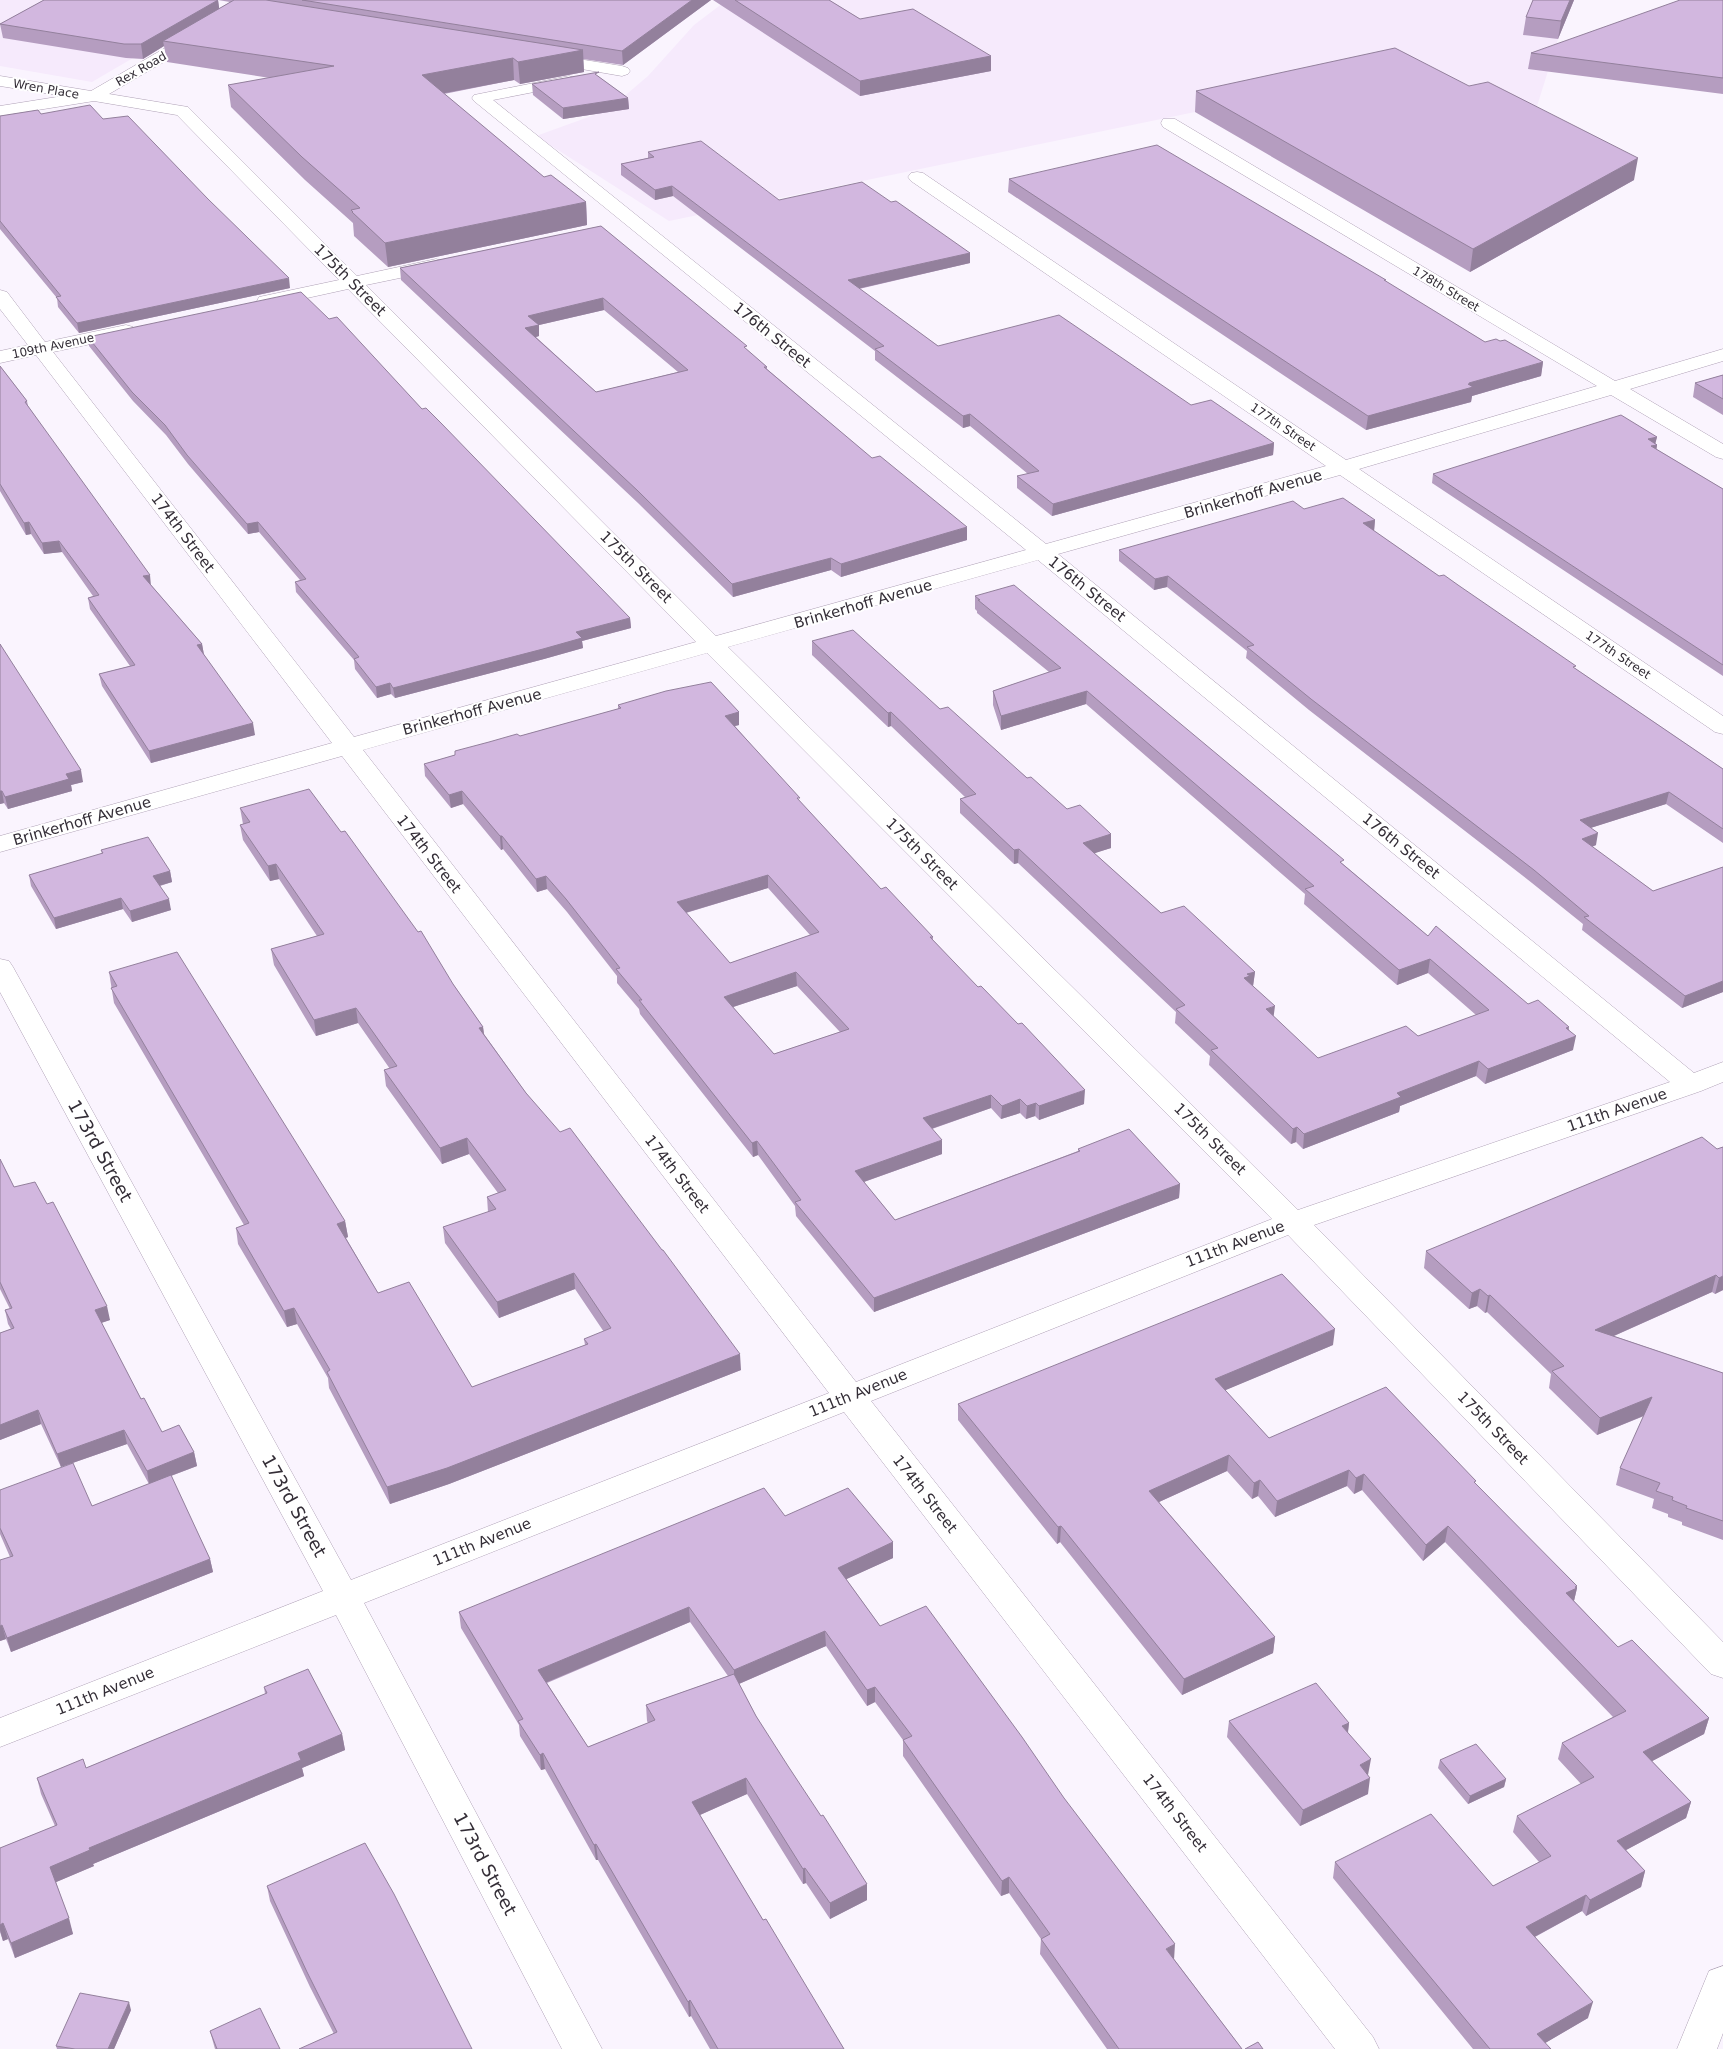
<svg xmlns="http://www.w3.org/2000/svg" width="1723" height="2049" font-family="'DejaVu Sans',sans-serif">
<rect width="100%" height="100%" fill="#faf4fe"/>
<path fill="#f6eafc" d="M0,0H100L205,16L92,82L0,66Z
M727,0H1574L1558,39L1533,119L1195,112L669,221L536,136L608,110L648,76L694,25Z"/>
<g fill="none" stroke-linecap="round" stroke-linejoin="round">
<g stroke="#afa1b6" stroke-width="1">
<path id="street" d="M197,31L203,33L205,36L203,39L109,94L188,107L357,276L436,259L443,261L445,265L443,269L366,285L716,636L1026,550L474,101L472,98L474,95L569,76L575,78L577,81L575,84L493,100L1046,544L1326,466L911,181L908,177L911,173L917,172L923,173L1346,460L1597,386L1163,127L1161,123L1163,119H1175L1615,381L1723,349V361L1630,389L1723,444V459L1716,457L1611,395L1359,469L1723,716V734L1715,732L1340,475L1058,554L1694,1073L1723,1062V1082L1701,1091L1314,1225L1723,1642V1678L1711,1674L1288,1235L871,1401L1373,2037L1379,2049H1335L844,1412L364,1603L602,2049H562L336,1615L0,1747V1718L323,1591L0,992V959L9,961L13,967L351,1580L829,1393L342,756L0,852V836L332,743L36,355L0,363V351L28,345L0,309V290L7,292L45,342L126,325L133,327L136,331L133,335L53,352L354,737L696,642L348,289L266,307L259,305L257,301L259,297L339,280L177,115L94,101L0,116V106L63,96L0,86V76L91,91L191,33ZM1038,560L1670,1082L1298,1210L728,647ZM707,653L722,668L1272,1219L856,1382L363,750Z
M547,54L622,66L628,68L630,71L628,74L622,76L541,62L539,59L541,56Z
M1723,1966V2033L1717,2049H1677L1709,1971Z"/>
</g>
<use href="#street" fill="#fff" fill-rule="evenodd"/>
</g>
<path fill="#b59dc0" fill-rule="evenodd" d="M44,0H711L623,65L583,59L584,72L520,84L514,80L444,94L544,177L586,202L587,225L388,267L354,236L353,223L305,180L231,107L228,85L270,78L167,62L164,46L143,59L126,58L3,38L0,24ZM218,0L230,2L219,9Z
M713,0H829L860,19L991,56V71L860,96Z
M1533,0H1574L1558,39L1523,35L1526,17Z
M1723,0V94L1528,69L1531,53Z
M599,77L628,98L629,109L563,119L533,95L532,84Z
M1469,86L1634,180L1470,272L1195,112L1196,91Z
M41,114L103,119L290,288L79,333L58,307L57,298L0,229V116Z
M648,152L779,200L891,202L970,253V263L859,289L938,346L1191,405L1274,443L1273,455L1052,516L1017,488V476L1028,474L970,426L963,428L875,360V351L673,196L655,200L621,175V164L648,158Z
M1009,179L1386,282L1485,342L1500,341L1543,362L1541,376L1472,396L1471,402L1366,430L1008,192Z
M601,226L767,367V369L967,540L841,577L831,570L733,597L638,503L401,280L400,268ZM604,310L678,372L596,392L536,337L539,336V325Z
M329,319L422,409L630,618L631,628L582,641L583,648L544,659L395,698L391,694L377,698L355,669L354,660L296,592L295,582L300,580L259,532L248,534L188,464L166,435L133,401L89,346L88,337Z
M0,366L27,401L28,406L151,585L202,644L204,655L255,735L151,763L102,686L99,674L130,666L90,609L88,598L93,596L62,552L44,554L31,534L26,535L0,491Z
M1723,375V415L1693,397L1695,383Z
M1657,437L1655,443L1657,445L1656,449L1723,489V676L1432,483L1433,474Z
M1304,509L1375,520L1374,531L1439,576L1723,769V843L1666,804L1590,828L1596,845L1592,847L1653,891L1723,867V992L1682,1008L1582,930L1583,924L1532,883L1309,710L1246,658L1247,651L1167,587L1154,590L1119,561V550Z
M975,596L1343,864L1428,936L1528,1004L1569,1029L1573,1050L1485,1084L1476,1076L1400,1106L1399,1112L1303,1149L1296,1142L1291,1144L1209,1065L1210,1056L1175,1023L1176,1012L1018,863L1014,864L960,813V799L965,797L891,726L888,727L812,655V641L940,709L1067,809L1111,834V848L1094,853L1161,913L1255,972L1253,986L1273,1016L1318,1058L1418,1036L1476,1015L1428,973L1397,985L1304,904L1305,894L1086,704L1001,730L993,705V691L1049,672L977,613V611L975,609Z
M0,644L83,782L71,785L72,791L8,809L4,803L0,804Z
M618,705L739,712V725L735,726L800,802L881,889L933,937V940L1084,1104L1039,1120L1035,1116L1026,1119L1020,1113L1001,1119L991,1108L932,1129L942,1154L864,1182L895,1220L1078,1151V1149L1180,1184L1179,1198L874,1312L796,1216L795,1206L758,1155L753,1157L640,1014L639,1009L617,983V976L567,912L547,889L537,892L503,849L501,850L463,804L451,808L425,776L424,764L520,736L618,709ZM768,888L810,935L730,963L686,913ZM797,986L840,1032L774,1054L733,1007Z
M240,808L453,984L483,1027L484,1034L526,1093L741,1370L449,1484L390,1504L329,1388L328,1378L297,1324L287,1327L238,1244L236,1228L244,1225L114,1003L109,972L345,1221L348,1237L346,1238L378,1293L472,1387L585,1345L584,1339L604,1332L575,1289L499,1318L445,1243L443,1227L488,1212L487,1197L498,1193L469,1154L442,1164L386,1086L384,1070L390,1069L358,1023L316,1036L274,965L271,949L317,936L279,879L270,881L243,840L240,825L243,824Z
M101,850L170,871L172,882L160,886L171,910L132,922L123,909L56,929L31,886L29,875L102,854Z
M1723,1147V1290L1715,1294L1712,1292L1614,1336L1723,1373V1540L1682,1525V1522L1668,1517V1514L1652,1508L1654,1499L1616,1485L1620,1468L1644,1416L1597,1435L1549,1388L1551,1374L1487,1312L1485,1313L1477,1306L1469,1309L1424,1268L1426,1251Z
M0,1159L14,1187L110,1320L101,1323L141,1399L162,1432L194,1452L197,1466L171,1476L210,1559L213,1572L11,1652L6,1639L0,1641L10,1557L0,1534V1490L92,1506L149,1484L127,1444L61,1467L41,1424L0,1440V1333L11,1329L8,1324L5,1310L10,1309L0,1289Z
M1333,1345L1225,1390L1269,1438L1475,1483L1577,1588L1574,1601L1618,1647L1709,1718L1704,1734L1652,1761L1691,1802L1686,1818L1626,1850L1645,1871L1641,1887L1586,1916L1582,1911L1535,1937L1588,2018L1545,2043L1551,2049H1473L1333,1878L1335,1862L1493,1886L1539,1862L1513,1832L1517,1816L1581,1784L1558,1759L1562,1743L1613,1717L1445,1542L1423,1561L1362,1490L1354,1494L1347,1486L1275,1517L1258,1496L1252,1499L1227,1471L1159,1502L1275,1637L1273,1653L1182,1695L1060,1542L1057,1544L958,1420V1404Z
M785,1516L893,1542V1558L846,1579L880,1626L1174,1959L1242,2049H1107L1040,1954L1041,1939L1009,1893L1001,1896L903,1756V1740L875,1702L867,1706L826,1646L739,1684L756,1716L867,1900L830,1919L806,1883L803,1884L747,1794L700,1815L763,1920L844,2049H710L691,2016L689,2017L598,1860H596L545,1769L541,1770L520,1736L519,1725L461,1628L459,1612ZM690,1622L728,1676L646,1705L647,1721L648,1723L588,1747L547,1683Z
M264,1687L342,1734L345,1750L302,1768L304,1776L93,1864L94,1866L56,1882L73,1934L15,1958L8,1939L3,1941L0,1932V1848L55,1826L41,1794L37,1778L86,1768L265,1694Z
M1229,1721L1349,1723L1348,1733L1368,1775V1794L1300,1826L1227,1737Z
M1440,1760L1506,1779L1504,1787L1468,1804L1438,1768Z
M267,1886L472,2049L334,2034L310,1987L270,1901Z
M131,2010L114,2049H57L56,2046Z
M210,2031L280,2049H215Z"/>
<path fill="#93809c" d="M218,0L220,14L163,41L164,46L143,59L141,44Z
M692,0H711L623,65L622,51Z
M1570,0H1574L1558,39L1561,21Z
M583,50L584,72L520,84L518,62Z
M991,56V71L860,96V81Z
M513,58L514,80L424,97L422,75Z
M628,98L629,109L563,119V108Z
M1638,158L1634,180L1470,272L1473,249Z
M672,186L673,196L655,200V190Z
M586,202L587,225L388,267L385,243Z
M970,253V263L848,291V280Z
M289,278L290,288L79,333L77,323Z
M603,298L604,310L539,325V336L526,340L525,328L528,316Z
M1543,362L1541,376L1472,396L1471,402L1366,430L1368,416L1469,383Z
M970,414V426L963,428V416Z
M1657,437L1655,445H1657L1656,453L1648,439Z
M1274,443L1273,455L1052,516L1053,504Z
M1375,520L1374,531L1363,523Z
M29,522L31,534L26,535L24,523Z
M258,522L259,532L248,534L247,524Z
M967,527V540L841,577V564Z
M59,541L62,552L44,554L42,543Z
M831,558V570L733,597L732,584Z
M150,575L151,586L143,576Z
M1168,576L1167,587L1154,590L1155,579Z
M630,618L631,628L582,641L583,648L544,659L395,698L393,688L576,632Z
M202,644L204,655L197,645Z
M390,683L391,694L377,698L376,687Z
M1087,691L1086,704L1001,730V716Z
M739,712V725L726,728L725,716Z
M891,712V726L888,727V713Z
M253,723L255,735L151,763L149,751Z
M81,770L83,782L71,785L72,791L8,809L5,797L66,774Z
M0,791H2L4,803L0,804Z
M462,791L463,804L451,808L449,795Z
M1669,792L1666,804L1578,832L1580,820Z
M1598,833L1596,845L1580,851L1582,839Z
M1111,834V848L1083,857V843Z
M500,836H502L503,849L501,850Z
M1019,849L1018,863L1014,864V850Z
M276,864L279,879L270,881L268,866Z
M170,871L172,882L155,887L153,876Z
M768,875V888L678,915L677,902Z
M546,876L547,889L537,892L536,879Z
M121,898L123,909L56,929L54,918Z
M169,899L171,910L132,922L130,911Z
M1430,959L1428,973L1397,985L1399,970Z
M796,972L797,986L724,1010V997Z
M1255,972L1253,986L1248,988L1244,978L1247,974Z
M1723,981V992L1682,1008L1685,996Z
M1275,1006L1273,1021L1266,1009Z
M356,1008L358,1023L316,1036L314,1020Z
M483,1027L485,1042L479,1028Z
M1569,1027L1567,1039L1576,1036L1573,1050L1485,1084L1488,1069Z
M1479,1061L1476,1076L1400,1106L1399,1112L1303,1149L1304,1134L1397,1093Z
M1085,1090L1084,1104L1039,1120V1106Z
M991,1095V1108L922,1132L923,1118Z
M1020,1099V1113L1001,1119L1002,1106Z
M1036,1103L1035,1116L1026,1119L1027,1106Z
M1297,1127L1296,1142L1291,1144L1293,1129Z
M467,1138L469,1154L442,1164L440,1148Z
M942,1140V1154L855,1185V1171Z
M757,1141L758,1155L753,1157L752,1143Z
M1180,1184L1179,1198L874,1312V1298Z
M345,1221L348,1237L340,1240L337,1224Z
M574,1273L575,1289L499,1318L497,1302Z
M1716,1275L1712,1292L1591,1346L1595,1330Z
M1723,1276V1290L1715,1294L1719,1278Z
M1480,1289L1477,1306L1469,1309L1472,1293Z
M1490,1295L1487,1312L1485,1313L1488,1296Z
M107,1306L110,1320L98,1324L95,1310Z
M294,1308L297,1324L287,1327L284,1311Z
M1335,1329L1333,1345L1214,1395L1215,1379Z
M740,1354L741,1370L449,1484L390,1504L387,1487Z
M1652,1397L1648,1414L1597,1435L1600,1418Z
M38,1410L41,1424L0,1440V1425Z
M124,1430L127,1444L61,1467L57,1454Z
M194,1452L197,1466L149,1484L147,1471Z
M1229,1455L1227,1471L1148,1507L1149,1491Z
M1349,1470L1347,1486L1275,1517L1277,1501Z
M1364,1474L1362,1490L1354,1494L1356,1478Z
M1260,1480L1258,1496L1252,1499L1254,1483Z
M1061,1526L1060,1542L1057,1544L1058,1527Z
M1448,1526L1445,1542L1423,1561L1426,1545Z
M893,1542V1558L838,1583V1568Z
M210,1559L213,1572L11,1652L7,1638Z
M1577,1586V1588L1573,1605L1566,1593Z
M689,1607L690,1622L540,1685L538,1670Z
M2,1625L6,1639L0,1641V1626Z
M825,1631L826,1646L734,1686V1670Z
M1275,1637L1273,1653L1182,1695L1184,1679Z
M875,1687V1702L867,1706V1690Z
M1709,1718L1704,1734L1639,1768L1643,1752Z
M1349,1723L1347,1738L1342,1726Z
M342,1734L345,1750L302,1768L304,1776L93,1864L94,1866L54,1883L50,1867L89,1848L298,1753Z
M543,1753L545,1769L541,1770L540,1755Z
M1371,1759L1368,1775L1360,1765Z
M746,1778L747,1794L693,1818L692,1802Z
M1370,1778L1368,1794L1300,1826L1303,1810Z
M1506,1779L1504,1787L1468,1804L1470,1796Z
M1691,1802L1686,1818L1613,1857L1617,1841Z
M596,1844L598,1860H596L594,1845Z
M805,1868L806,1883L803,1884V1869Z
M1645,1871L1641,1887L1586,1916L1590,1900Z
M1009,1877V1893L1001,1896L1002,1881Z
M867,1884V1900L830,1919V1903Z
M1586,1895L1582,1911L1523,1943L1526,1927Z
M69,1918L73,1934L15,1958L11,1943Z
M3,1923L8,1939L3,1941L0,1930V1925Z
M1175,1944L1174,1960L1166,1949Z
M690,2000L691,2016L689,2017L688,2002Z
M129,2002L131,2010L114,2049H108Z
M1593,2002L1588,2018L1535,2049L1537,2034Z"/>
<path fill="#d2b7df" stroke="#93809c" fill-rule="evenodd" d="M44,0H218L141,44H124L0,24Z
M234,0H266L583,50L518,62L513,58L422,75L544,177L551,175L586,202L385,243L352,212H353L351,210L360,208L302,157L228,85L334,66L163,41Z
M302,0H692L622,51Z
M735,0H829L860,19L913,9L991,56L860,81Z
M1533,0H1570L1561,21L1526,17Z
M1680,0H1723V78L1531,53Z
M1395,48L1469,86L1488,82L1638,158L1473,249L1196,91Z
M599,72L595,74L628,98L563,108L532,84Z
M90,105L103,119L128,116L208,199L289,278L77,323L56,297L61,296L0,221V116L38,110L41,114Z
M701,141L779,200L862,182L891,202L896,201L970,253L848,280L938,346L1059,315L1191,405L1211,400L1274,443L1053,504L1017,476L1039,471L970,414L963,416L875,349L884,346L672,186L655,190L621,164L654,157L648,152Z
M1157,145L1386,280H1384L1485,342L1496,339L1500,341L1505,340L1543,362L1469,383L1470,384H1468L1473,387L1368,416L1009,179Z
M601,226L747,346L744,347L767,367H764L872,458L880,456L967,527L841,564L831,558L732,584L638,491L400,268ZM603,298L688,370L596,392L525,328L539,325L528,316Z
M301,292L329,319L337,317L422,409L426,408L441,423L630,618L576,632L582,638L543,649L393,688L390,683L376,687L354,659L359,657L295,582L306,579L258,522L247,524L187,455L165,425L132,392L88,337Z
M0,366L27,401L25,402L150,575L143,576L202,644L197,645L253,723L149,751L99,674L135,665L88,598L99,595L59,541L42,543L29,522L24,523L0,484Z
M1723,375V399L1695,383Z
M1621,415L1657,437L1648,439L1657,445L1651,446L1723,489V665L1433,474Z
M1343,498L1375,520L1363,523L1439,576L1444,575L1458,585L1576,666L1573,667L1723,769V829L1669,792L1580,820L1598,833L1582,839L1653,891L1723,867V981L1685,996L1584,917L1589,916L1534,870L1311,699L1247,647L1254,645L1168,576L1155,579L1119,550L1293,501L1304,509Z
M1014,585L1344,860L1340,862L1428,936L1436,926L1528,1004L1538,1000L1569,1027L1566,1028L1576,1036L1488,1069L1479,1061L1397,1093L1401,1097L1304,1134L1297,1127L1293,1129L1211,1050L1218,1048L1176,1009L1185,1005L1019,849L1014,850L960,799L976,794L891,712L888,713L812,641L853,630L940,709L948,707L1027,778L1031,777L1067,809L1080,805L1111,834L1083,843L1161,913L1184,906L1255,972L1247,974L1250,976L1244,978L1275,1006L1266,1009L1318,1058L1406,1026L1418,1036L1489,1010L1430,959L1399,970L1305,889L1314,886L1087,691L1001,716L993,691L1061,668L978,600H980L975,596Z
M0,644L81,770L66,774L69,779L5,797L2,791H0Z
M711,682L739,712L725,716L800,798H797L881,889L886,887L933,937H930L978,987L981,986L1018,1024L1022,1023L1085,1090L1039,1106L1036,1103L1027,1106L1020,1099L1002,1106L991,1095L923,1118L942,1140L855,1171L895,1220L1080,1151L1078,1149L1129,1129L1180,1184L874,1298L795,1202L801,1200L757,1141L752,1143L639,1000H642L616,969L620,968L566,899L546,876L536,879L502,836H500L462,791L449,795L424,764L455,755V751L489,742L517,734L520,736L621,708L618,705L666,691ZM768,875L819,932L730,963L677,902ZM796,972L849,1029L774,1054L724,997Z
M309,789L341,832L345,831L418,932L421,931L453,984L483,1027L479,1028L526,1093L560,1132L570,1128L662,1250H663L740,1354L447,1468L387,1487L327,1372L330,1370L294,1308L284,1311L236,1228L249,1223L111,988L117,986L109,972L177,952L345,1221L337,1224L378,1293L409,1282L472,1387L588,1344L584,1339L611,1328L574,1273L497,1302L443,1227L496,1209L487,1197L506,1190L467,1138L440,1148L384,1070L397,1066L356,1008L314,1020L271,949L324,934L276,864L268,866L240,825L250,822L240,808Z
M148,837L170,871L153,876L169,899L130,911L121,898L54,918L29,875L103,853L101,850Z
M1702,1137L1717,1149L1723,1147V1276L1719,1278L1716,1275L1595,1330L1723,1373V1521L1686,1508L1687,1506L1672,1500L1673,1497L1656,1491L1660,1483L1620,1468L1652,1397L1600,1418L1552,1371L1564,1366L1490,1295L1488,1296L1480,1289L1472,1293L1426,1251Z
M0,1159L14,1187L35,1182L47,1204L53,1202L107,1306L95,1310L141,1399L144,1398L162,1432L179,1425L194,1452L147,1471L124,1430L57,1454L38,1410L0,1425V1333L14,1328L5,1310L12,1308L0,1282Z
M1282,1274L1335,1329L1215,1379L1269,1438L1386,1387L1476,1481L1474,1482L1577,1586L1575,1587L1577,1588L1566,1593L1618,1647L1632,1640L1709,1718L1643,1752L1691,1802L1617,1841L1645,1871L1590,1900L1586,1895L1526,1927L1593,2002L1537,2034L1551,2049H1490L1335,1862L1431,1814L1493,1886L1551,1856L1517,1816L1594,1777L1562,1743L1626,1711L1448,1526L1426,1545L1364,1474L1356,1478L1349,1470L1277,1501L1260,1480L1254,1483L1229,1455L1149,1491L1275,1637L1184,1679L1061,1526L1058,1527L958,1404Z
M73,1463L92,1506L171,1475L210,1559L7,1638L2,1625L0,1626V1560L13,1556L0,1528V1490Z
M764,1488L785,1516L848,1488L893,1542L838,1568L880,1626L926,1606L1022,1737L1064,1798L1175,1944L1166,1949L1242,2049H1119L1041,1939L1050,1934L1009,1877L1002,1881L903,1740L912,1736L875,1687L867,1690L825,1631L734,1670L689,1607L538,1670L588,1747L655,1720L646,1705L734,1674L756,1716L788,1766L821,1816L823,1815L867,1884L830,1903L805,1868L803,1869L746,1778L692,1802L763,1920L766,1919L844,2049H718L690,2000L688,2002L596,1844L594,1845L543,1753L540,1755L518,1721L523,1719L459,1612Z
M308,1669L342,1734L298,1753L301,1760L89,1848L90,1850L50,1867L69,1918L11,1943L3,1923L0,1925V1848L57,1825L37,1778L83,1759L86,1768L267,1693L264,1687Z
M1316,1683L1349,1723L1342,1726L1371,1759L1360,1765L1370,1778L1303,1810L1229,1721Z
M1476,1744L1506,1779L1470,1796L1440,1760Z
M365,1843L394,1894L472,2049H299L337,2032L307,1972L267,1886Z
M80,1993L129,2002L108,2049H75L56,2046Z
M260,2008L280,2049H217L210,2031Z
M1258,2042L1263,2049H1245Z"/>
<g text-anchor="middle" stroke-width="4" stroke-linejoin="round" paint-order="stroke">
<g font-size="12" fill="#342e37" stroke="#fff">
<text transform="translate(141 69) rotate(-30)" y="4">Rex Road</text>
<text transform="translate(46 89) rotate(10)" y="4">Wren Place</text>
<text transform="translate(1446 289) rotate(31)" y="4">178th Street</text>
<text transform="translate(53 346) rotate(-12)" y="4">109th Avenue</text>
<text transform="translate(1283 427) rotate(34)" y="4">177th Street</text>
<text transform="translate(1618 655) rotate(34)" y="4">177th Street</text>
</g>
<g font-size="15" fill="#342e37" stroke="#fff">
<text transform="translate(350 280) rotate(45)" y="5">175th Street</text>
<text transform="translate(772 335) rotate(39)" y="5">176th Street</text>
<text transform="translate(1253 494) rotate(-16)" y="5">Brinkerhoff Avenue</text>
<text transform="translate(183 533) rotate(53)" y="5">174th Street</text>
<text transform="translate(636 567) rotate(45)" y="5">175th Street</text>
<text transform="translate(1087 589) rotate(39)" y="5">176th Street</text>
<text transform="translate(863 604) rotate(-16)" y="5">Brinkerhoff Avenue</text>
<text transform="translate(472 712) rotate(-15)" y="5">Brinkerhoff Avenue</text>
<text transform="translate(82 821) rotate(-16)" y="5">Brinkerhoff Avenue</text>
<text transform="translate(1401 846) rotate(39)" y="5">176th Street</text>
<text transform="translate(429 854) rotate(52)" y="5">174th Street</text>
<text transform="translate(922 854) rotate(45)" y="5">175th Street</text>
<text transform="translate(1617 1110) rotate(-19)" y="5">111th Avenue</text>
<text transform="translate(1210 1139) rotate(45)" y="5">175th Street</text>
<text transform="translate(677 1174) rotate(52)" y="5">174th Street</text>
<text transform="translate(1235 1244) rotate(-21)" y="5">111th Avenue</text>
<text transform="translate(858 1393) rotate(-22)" y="5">111th Avenue</text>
<text transform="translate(1493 1428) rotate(46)" y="5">175th Street</text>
<text transform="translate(925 1494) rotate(52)" y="5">174th Street</text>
<text transform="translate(482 1542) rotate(-22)" y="5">111th Avenue</text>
<text transform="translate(105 1691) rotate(-22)" y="5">111th Avenue</text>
<text transform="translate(1175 1813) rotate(52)" y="5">174th Street</text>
</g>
<g font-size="18" fill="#342e37" stroke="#fff">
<text transform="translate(100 1151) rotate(61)" y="6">173rd Street</text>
<text transform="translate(294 1506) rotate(61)" y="6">173rd Street</text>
<text transform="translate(485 1864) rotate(62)" y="6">173rd Street</text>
</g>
</g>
</svg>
